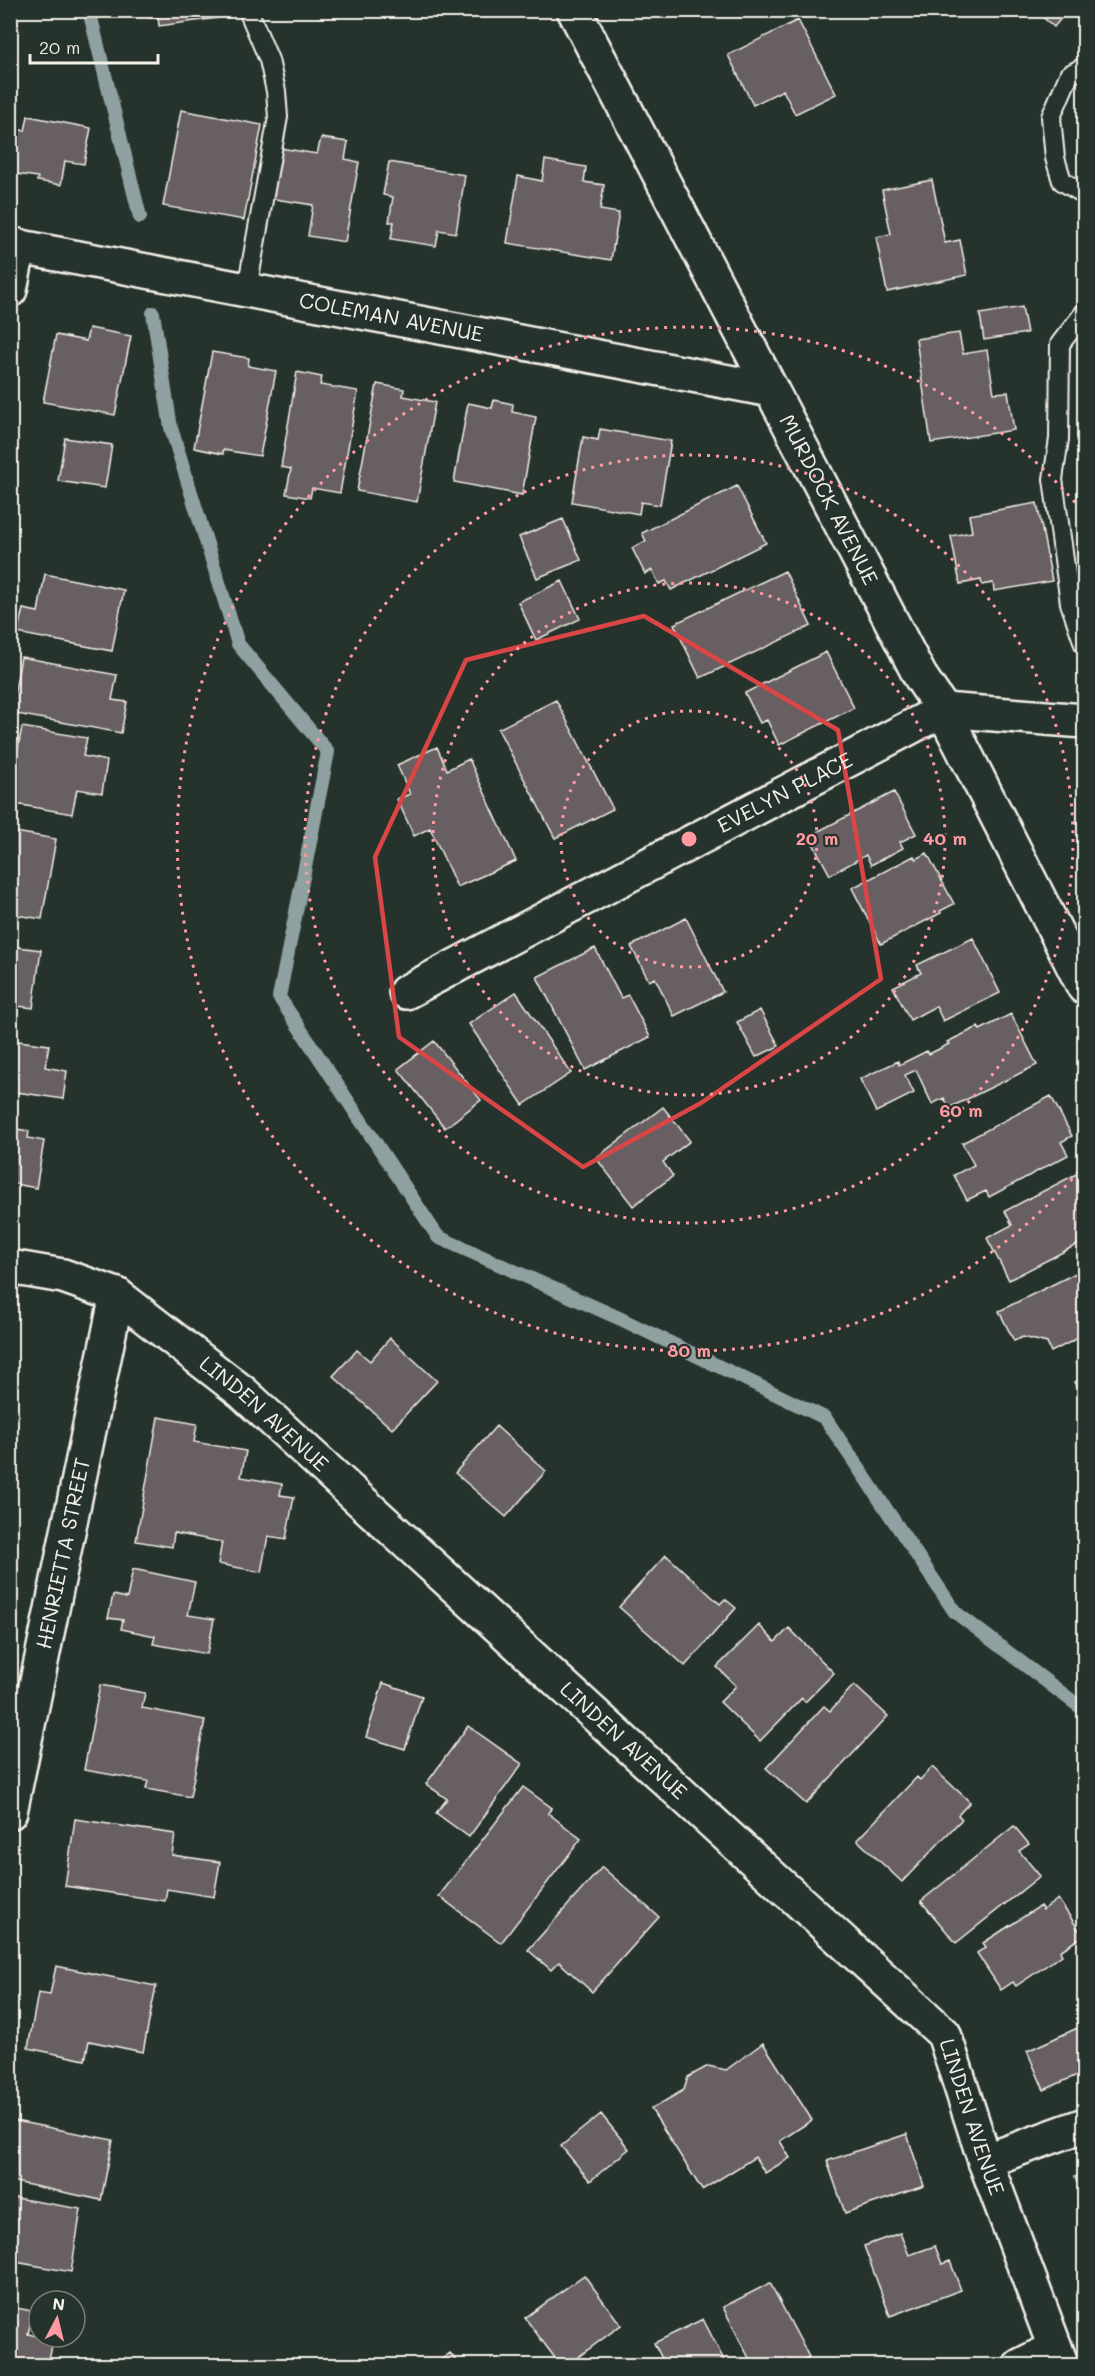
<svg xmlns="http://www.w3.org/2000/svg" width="1095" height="2376" font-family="Mali,sans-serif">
<rect width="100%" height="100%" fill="#26332d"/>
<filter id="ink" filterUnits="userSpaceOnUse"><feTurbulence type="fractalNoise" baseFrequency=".0167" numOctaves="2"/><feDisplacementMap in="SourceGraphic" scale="12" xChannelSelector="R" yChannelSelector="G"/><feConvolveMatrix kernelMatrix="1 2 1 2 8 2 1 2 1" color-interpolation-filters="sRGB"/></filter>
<g filter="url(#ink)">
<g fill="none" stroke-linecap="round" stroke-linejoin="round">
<path stroke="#8fa2a1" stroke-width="14" d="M89,10L140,217
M153,313L171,428L238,644L328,752L279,997L438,1237L621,1319L825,1418L955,1612L1084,1710"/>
</g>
<path fill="#685e63" stroke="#f4f1e8" stroke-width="1.5" d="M149,10H216L217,18L159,26L158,17L150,18Z
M1038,10H1068L1054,27L1037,12Z
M798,20L836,94L795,114L783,90L753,105L728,55Z
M181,110L262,125L244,220L163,206Z
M28,116L91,128L84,164L65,161L61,185L37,181L38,177L10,173L17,129L25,131Z
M321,138L348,142L345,159L359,162L345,242L308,236L313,205L268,198L280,148L317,154Z
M545,160L586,167L584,182L604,185L600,210L619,213L611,260L507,243L518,176L542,181Z
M389,162L465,175L456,233L439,230L436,246L391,239L394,222H389L393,197L383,195Z
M932,180L945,243L960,240L967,275L887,292L876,237L891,234L882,190Z
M1022,307L1027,333L984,340L980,314Z
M89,328L131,336L115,415L43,402L56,335L86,341Z
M959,333L963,354L987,350L994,393L1008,392L1014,430L931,443L916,339Z
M212,352L249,358L248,366L276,371L260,456L223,450V454L194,448Z
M297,372L322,377L320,385L358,391L340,493L312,488L310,498L286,494L291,469L281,467Z
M377,384L404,389L403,396L435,402L417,502L357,491Z
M494,400L513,404L512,412L536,417L522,495L454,482L468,403L492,408Z
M600,429L671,441L660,505L641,502L639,514L572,502L583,437L598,440Z
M65,438L112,445L105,488L58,481Z
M737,486L766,543L671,590L666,581L659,584L652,570L645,574L632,548L646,541L642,533Z
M1037,503L1052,581L994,591L993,583L982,585L981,580L960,584L951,536L972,532L969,515Z
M563,519L581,560L537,578L519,537Z
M785,571L811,626L700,678L674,624Z
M45,574L124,590L112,651L17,633L23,609L38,612Z
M562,581L580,619L536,640L518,602Z
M826,652L854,708L779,745L767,720L760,723L745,693Z
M21,657L117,675L112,700L127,702L121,733L11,713Z
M556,700L613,809L555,838L498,729Z
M22,727L87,738L83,756L107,761L102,793L77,789L72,814L10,803V790Z
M437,747L447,770L469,759L516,861L457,887L430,828L414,836L397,799L410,794L397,765Z
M894,792L916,834L900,842L903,848L871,865L866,855L830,875L809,836Z
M10,831L56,839L42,919L10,914Z
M927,853L954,904L940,911L941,913L881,944L852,888L914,856L916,859Z
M686,918L723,992L674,1016L655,978L649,981L631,946Z
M973,938L1000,993L943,1021L936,1006L910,1020L893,987L921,973L917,965Z
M10,946L41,950L33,1008L10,1005Z
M595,948L621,998L628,995L650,1037L585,1070L537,977Z
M516,992L571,1073L523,1105L469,1024Z
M760,1010L779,1046L756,1057L737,1022Z
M1011,1014L1037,1065L949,1108L944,1098L932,1104L916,1070L905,1075L914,1093L876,1112L860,1079L898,1061L899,1065L927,1051L929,1054L949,1044L947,1042L978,1027L980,1030Z
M10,1040L49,1045L45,1067L67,1071L63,1099L10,1091Z
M434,1041L481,1100L445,1128L398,1069Z
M1051,1096L1072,1136L1061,1142L1068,1155L989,1197L986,1191L967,1200L954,1175L974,1165L962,1143Z
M663,1107L690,1141L663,1162L673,1176L633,1206L596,1158Z
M10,1128L29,1131L28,1138L44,1141L36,1188L10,1183Z
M1084,1170V1241L1009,1280L987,1238L1012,1225L1005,1211Z
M1084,1269V1335L1051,1352L1047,1343L1023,1337L1014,1341L999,1311Z
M390,1338L437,1381L392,1429L333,1376L357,1350L370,1361Z
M1084,1357V1399L1075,1382L1084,1378L1076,1362Z
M158,1417L197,1424L194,1442L246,1451L241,1477L282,1484L280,1495L294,1497L286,1539L268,1536L261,1572L218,1564L222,1542L174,1533L172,1547L136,1541Z
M496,1426L546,1471L506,1517L455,1473Z
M666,1555L720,1604L725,1599L736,1608L685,1666L619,1607Z
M133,1569L195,1582L188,1615L214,1619L207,1654L153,1644L155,1636L121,1629L123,1620L108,1618L113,1595L127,1598Z
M759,1625L775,1642L789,1628L834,1673L805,1702L802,1698L760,1741L720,1702L736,1686L717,1667Z
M383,1683L422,1696L405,1749L366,1737Z
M100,1685L145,1693L142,1708L205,1720L190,1797L146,1789L148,1781L84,1770Z
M854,1685L888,1716L806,1804L766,1768L824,1706L830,1711Z
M468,1726L522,1764L469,1837L436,1813L447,1799L426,1784Z
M932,1767L970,1802L958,1815L962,1819L902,1882L857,1840L917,1777L920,1780Z
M523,1787L552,1808L548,1813L581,1839L501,1943L439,1896Z
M75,1819L175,1834L172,1855L220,1862L214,1897L167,1889L165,1901L65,1886Z
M1014,1826L1029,1844L1019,1851L1040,1876L956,1943L921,1901Z
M602,1867L659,1917L592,1992L559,1962L551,1970L528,1950Z
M1058,1899L1083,1936L1060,1951L1062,1955L1016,1986L1013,1982L1001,1990L977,1953L986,1947L983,1943L1040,1906L1043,1910Z
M56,1966L156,1986L143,2052L89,2041L85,2060L28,2048L38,1993L50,1995Z
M1084,2025V2072L1044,2090L1027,2051Z
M763,2043L812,2120L780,2141L790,2158L765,2173L755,2157L702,2190L651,2109L684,2090L688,2077L708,2066L726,2070Z
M601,2114L629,2149L590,2181L561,2146Z
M15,2121L113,2140L101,2200L10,2181V2142Z
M907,2134L924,2186L845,2213L827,2161Z
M1084,2173V2202L1075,2177Z
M10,2197L81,2209L71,2272L10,2261Z
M900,2233L909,2255L935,2246L942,2264L950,2261L961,2290L890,2316L864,2246Z
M584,2275L621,2325L566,2366H561L525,2318Z
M770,2283L809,2357L793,2366H753L723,2307Z
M10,2307L33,2311L28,2334L53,2340L48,2366L10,2364Z
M703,2319L727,2366H666L654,2343Z
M450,2353L460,2366H433Z"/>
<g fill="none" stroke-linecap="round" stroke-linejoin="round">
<g stroke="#f4f1e8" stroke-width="22">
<path id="service" d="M1084,67L1069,75L1051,117L1055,158L1062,181L1084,194
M247,289L278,117L276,91L269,60L248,10
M1084,313L1060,344L1059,439L1053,479L1070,603L1084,644"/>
</g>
<g stroke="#f4f1e8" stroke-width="38">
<g id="minor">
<path id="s1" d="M10,245L771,390"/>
<path d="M10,290L19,246"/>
<path id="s2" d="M406,992L943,710L1084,721"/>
<path id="s3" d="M10,1267L63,1276L117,1295L242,1392L944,2034L985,2161L1062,2366"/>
<path id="s4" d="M10,1812L117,1295"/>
<path d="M985,2161L1084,2125"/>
<path d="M1020,2366L1055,2348"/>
</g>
</g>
<g stroke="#f4f1e8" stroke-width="38">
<g id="tertiary">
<path id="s5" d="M574,10L920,676L943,710L1084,987"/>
</g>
</g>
<use href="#service" stroke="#26332d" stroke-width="18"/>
<use href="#minor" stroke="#26332d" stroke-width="33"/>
<use href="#tertiary" stroke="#26332d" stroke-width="33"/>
</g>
</g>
<path fill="none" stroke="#da4645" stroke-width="4.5" stroke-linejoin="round" d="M644,616L838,730L881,979L701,1103L583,1167L399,1037L375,857L466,660Z"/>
<g fill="none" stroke="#ff9aa2" stroke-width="3" stroke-dasharray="3 6">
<circle cx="689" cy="839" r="128"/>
<circle cx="689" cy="839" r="256"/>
<circle cx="689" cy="839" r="384"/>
<path d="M1084 1165A512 512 0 1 1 1084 513"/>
</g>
<g text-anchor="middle" stroke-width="4.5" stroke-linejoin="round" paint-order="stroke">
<g font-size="21" fill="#f4f1e8" stroke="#26332d">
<text dy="7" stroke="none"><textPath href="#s1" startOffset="388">COLEMAN AVENUE</textPath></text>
<text dy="7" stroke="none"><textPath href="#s5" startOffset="552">MURDOCK AVENUE</textPath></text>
<text dy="7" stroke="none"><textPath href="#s2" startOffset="428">EVELYN PLACE</textPath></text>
<text dy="7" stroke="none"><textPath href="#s3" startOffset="300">LINDEN AVENUE</textPath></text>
<text dy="7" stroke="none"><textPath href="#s4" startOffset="264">HENRIETTA STREET</textPath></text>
<text dy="7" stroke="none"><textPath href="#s3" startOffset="786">LINDEN AVENUE</textPath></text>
<text dy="7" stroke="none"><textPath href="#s3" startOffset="1308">LINDEN AVENUE</textPath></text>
</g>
</g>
<circle cx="689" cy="839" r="9" fill="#ff9aa2" stroke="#26332d" stroke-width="3"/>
<g font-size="18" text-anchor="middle" font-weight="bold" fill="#ff9aa2" stroke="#26332d" stroke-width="4.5" stroke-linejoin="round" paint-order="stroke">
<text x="817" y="845">20 m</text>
<text x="945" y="845">40 m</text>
<text x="961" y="1117">60 m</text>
<text x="689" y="1357">80 m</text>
</g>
<rect width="1095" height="2376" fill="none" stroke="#26332d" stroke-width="36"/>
<rect x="18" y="18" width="1059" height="2340" fill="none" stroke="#f4f1e8" stroke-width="2" filter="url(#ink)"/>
<g transform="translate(57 2319) rotate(7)"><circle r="28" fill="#26332d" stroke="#787f78" stroke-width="1.5"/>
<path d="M0-4.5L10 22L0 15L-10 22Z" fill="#ff9aa2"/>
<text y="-9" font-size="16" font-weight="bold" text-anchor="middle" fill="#f4f1e8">N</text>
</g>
<path d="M30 54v9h128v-9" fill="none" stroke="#f4f1e8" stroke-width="3"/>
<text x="39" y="54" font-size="18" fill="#f4f1e8" stroke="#26332d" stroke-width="4.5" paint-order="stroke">20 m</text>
</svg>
